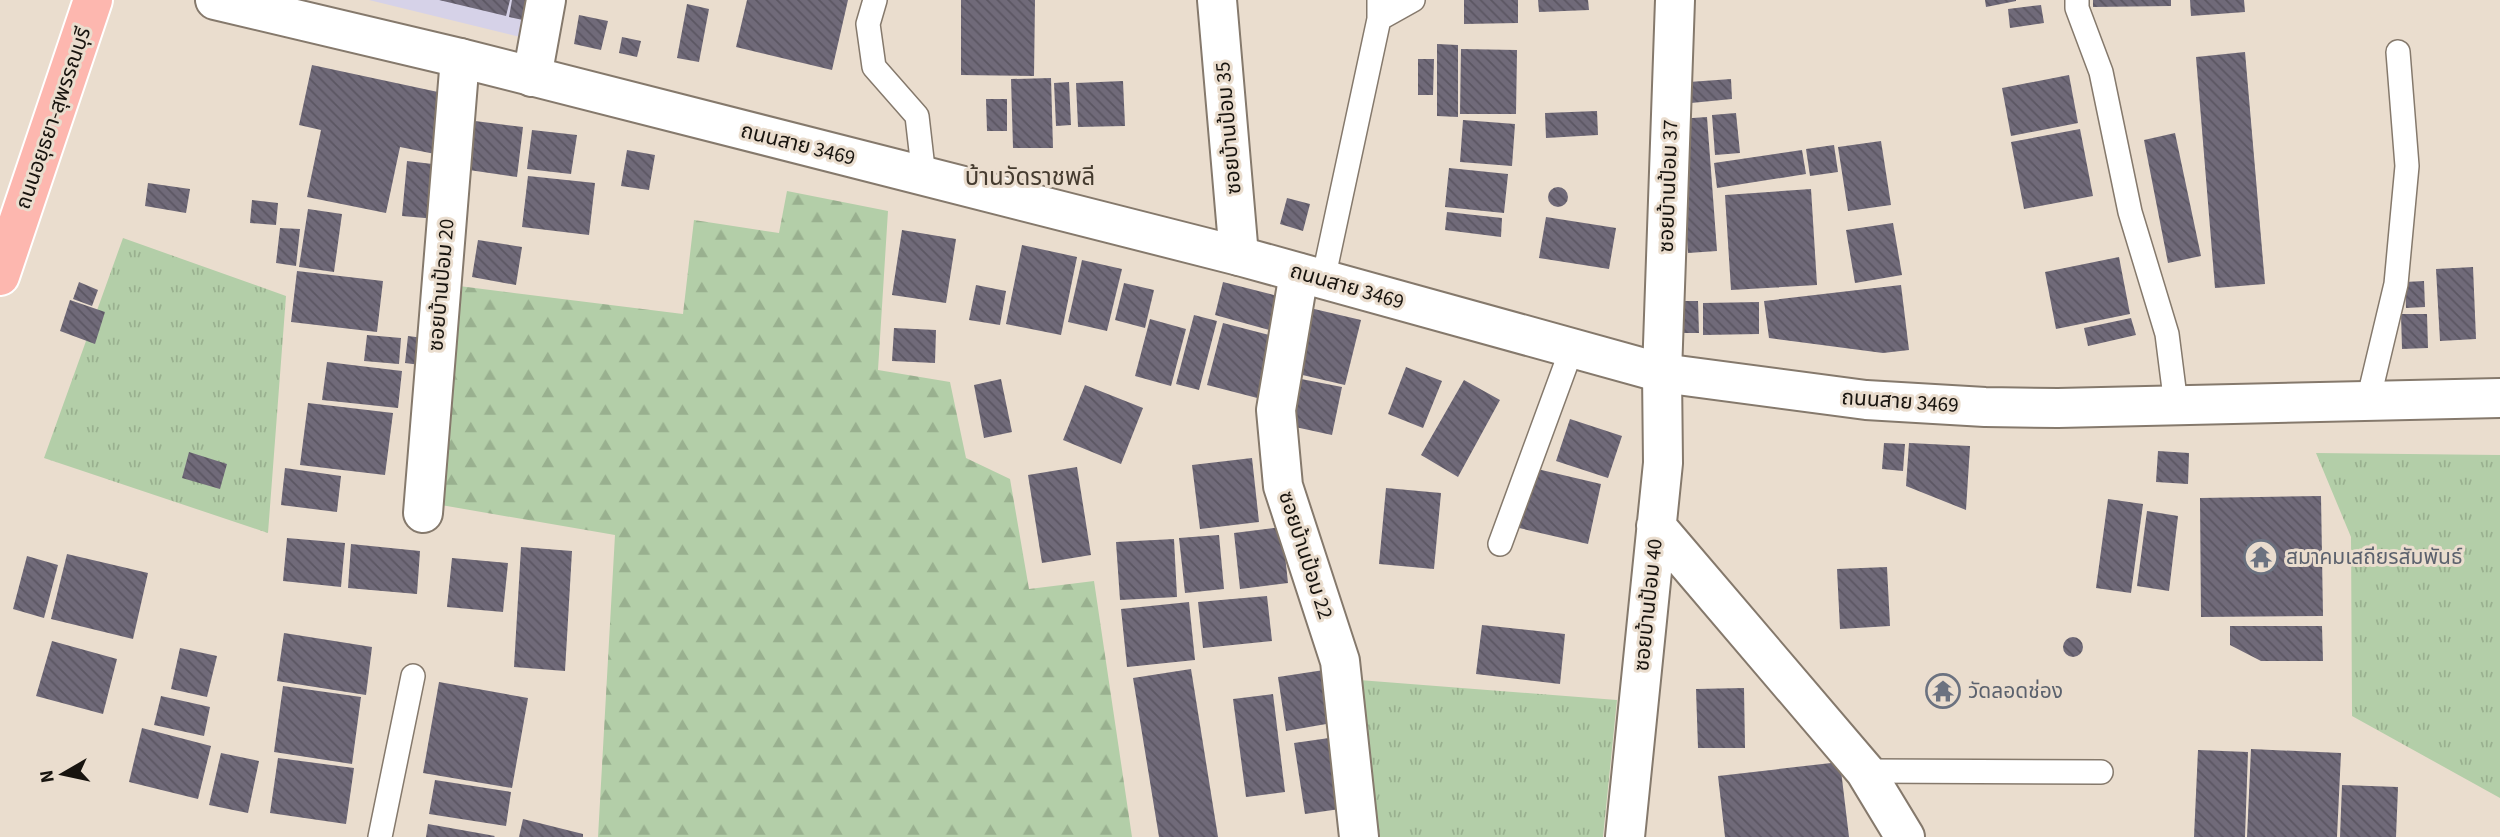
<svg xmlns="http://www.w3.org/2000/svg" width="2500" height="837" font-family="'Source Sans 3','Noto Sans Thai',sans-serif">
<defs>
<pattern id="grass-tufts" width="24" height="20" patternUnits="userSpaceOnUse" patternTransform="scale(1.75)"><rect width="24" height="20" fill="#b3cea8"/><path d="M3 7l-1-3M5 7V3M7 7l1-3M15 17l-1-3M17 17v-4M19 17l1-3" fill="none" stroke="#99b08f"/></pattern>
<pattern id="forest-firs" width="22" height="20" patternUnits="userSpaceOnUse" patternTransform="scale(1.75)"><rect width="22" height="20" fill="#b3cea8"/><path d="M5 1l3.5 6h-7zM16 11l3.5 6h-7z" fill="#99b08f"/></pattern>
<pattern id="building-back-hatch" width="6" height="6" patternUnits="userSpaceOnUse" patternTransform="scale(1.75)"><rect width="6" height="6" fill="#706a79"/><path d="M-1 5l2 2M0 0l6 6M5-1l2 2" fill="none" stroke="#5b5662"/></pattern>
</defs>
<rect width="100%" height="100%" fill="#eaddce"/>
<path fill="#d6d2e8" d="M369,0H540L532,40Z"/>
<path fill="url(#grass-tufts)" d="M123,238L286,296L268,533L44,458Z
M2316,453L2500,455V798L2352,716L2351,537Z
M1359,680L1617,700L1603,837H1378Z"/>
<path fill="url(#forest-firs)" d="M787,191L888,211L878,370L950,382L966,458L1010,479L1029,589L1094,581L1132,837H598L615,535L441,505L459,286L683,314L694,220L779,233Z"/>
<path fill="url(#building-back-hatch)" d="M439,0H510L506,16Z
M512,0H537L532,22L509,17Z
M747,0H848L832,70L736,47Z
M961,0H1035L1034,76L961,75Z
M1464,0H1518V23L1464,24Z
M1538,0H1588L1589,10L1539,12Z
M1985,0H2016V1L1986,7Z
M2093,0H2171V6L2093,7Z
M2190,0H2244L2245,12L2191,16Z
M687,4L709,9L699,62L677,58Z
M2041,5L2044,23L2010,28L2008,9Z
M579,15L608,21L601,50L574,44Z
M622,37L641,41L637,57L619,53Z
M1437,44L1458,45V117L1437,116Z
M1461,49L1517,50L1516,114H1460Z
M2245,52L2265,284L2215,288L2196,57Z
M1418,59H1434L1433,95H1418Z
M312,65L452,95L440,155L400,147L386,213L307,197L321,130L299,125Z
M2069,75L2078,123L2011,136L2002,88Z
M1051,78L1053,148H1013L1011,79Z
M1731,79L1732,99L1691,103L1689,82Z
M1123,81L1125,126L1078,127L1076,83Z
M1069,82L1071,125L1056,126L1054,83Z
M986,99H1007V131H987Z
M1597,111L1598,135L1546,138L1545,113Z
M1736,113L1740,153L1715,155L1712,115Z
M1707,117L1717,251L1688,253L1678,119Z
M1463,120L1515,124L1512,166L1460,162Z
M475,121L523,127L517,177L469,170Z
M2080,129L2093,196L2024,209L2011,142Z
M532,130L577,135L571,174L527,169Z
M2175,133L2201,256L2168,263L2144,140Z
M1881,141L1891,205L1848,211L1838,147Z
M1834,145L1838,172L1810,176L1806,149Z
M627,150L655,155L649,190L621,186Z
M1802,150L1806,174L1717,188L1714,163Z
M407,161L441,165L436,219L402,216Z
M1449,168L1508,174L1504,213L1445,207Z
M528,176L595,183L589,235L522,227Z
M148,183L190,189L186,213L145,206Z
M1548 197a10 10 0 1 1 20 0a10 10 0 1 1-20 0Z
M1811,189L1817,285L1731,290L1725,195Z
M1287,198L1310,204L1303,231L1280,224Z
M252,200L278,203L276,225L250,223Z
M308,209L342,214L334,272L299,267Z
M1447,212L1502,218L1501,237L1445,230Z
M1546,217L1616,228L1609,269L1539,258Z
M1893,223L1902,275L1855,283L1846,230Z
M280,228L300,229L296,266L276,263Z
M902,230L956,239L946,303L892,295Z
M478,240L522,247L516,285L472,277Z
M1022,245L1077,257L1061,335L1006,324Z
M2119,257L2130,314L2056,329L2045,272Z
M1082,260L1122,269L1107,331L1068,322Z
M2473,267L2476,339L2440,341L2436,269Z
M297,271L383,281L377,332L291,322Z
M2424,281L2425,307L2406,308L2405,282Z
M79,282L98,290L92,306L73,299Z
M1223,282L1289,299L1280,333L1215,315Z
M1124,283L1154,290L1145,328L1115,320Z
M976,285L1006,291L1000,325L969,320Z
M1901,285L1909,350L1883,353L1769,338L1764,301Z
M70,300L105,312L95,344L60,331Z
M1679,301H1698L1699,333H1679Z
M1759,302V334L1703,335V303Z
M1310,308L1361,320L1345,385L1294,373Z
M2401,314H2427L2428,348L2402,349Z
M1194,315L1217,321L1199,390L1176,384Z
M2131,318L2136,335L2088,346L2084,328Z
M1150,319L1186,329L1171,386L1135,376Z
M1223,323L1281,338L1265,400L1207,385Z
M894,328L936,330L935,363L892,361Z
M367,335L401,338L399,364L364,361Z
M408,336L431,339L428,366L405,363Z
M327,362L402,371L398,408L322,400Z
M1406,367L1442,381L1423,428L1388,414Z
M1296,378L1342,387L1332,435L1286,425Z
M1001,379L1012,432L984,438L974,385Z
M1464,380L1500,400L1458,477L1421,455Z
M1085,385L1143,408L1121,464L1063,440Z
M308,403L393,413L385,475L300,465Z
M1570,419L1622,436L1608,478L1556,461Z
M1884,443L1905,444L1903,471L1882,469Z
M1909,443L1970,446L1966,510L1906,486Z
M2158,451L2189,453L2188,484L2156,482Z
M189,452L227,464L220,489L182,478Z
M1252,458L1259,522L1200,529L1192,465Z
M1077,467L1091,555L1042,563L1028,475Z
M285,468L341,476L337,512L281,505Z
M1533,468L1601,484L1588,544L1519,528Z
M1386,488L1441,493L1434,569L1379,564Z
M2321,496L2323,616L2201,617L2200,498Z
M2108,499L2143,504L2131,593L2096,588Z
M2147,511L2178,516L2169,591L2137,586Z
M1282,527L1288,583L1240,589L1234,533Z
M1219,535L1224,589L1185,593L1179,538Z
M287,538L345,543L341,587L283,581Z
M1174,539L1177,597L1120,600L1116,542Z
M351,544L420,551L417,594L348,588Z
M521,547L572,551L565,671L514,667Z
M67,554L148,573L133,639L51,619Z
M27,556L58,565L44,618L13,609Z
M452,558L508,563L503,612L447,607Z
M1887,567L1890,626L1840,629L1837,569Z
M1267,596L1272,641L1203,648L1198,602Z
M1189,602L1195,660L1127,667L1121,609Z
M1482,625L1565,634L1560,684L1476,674Z
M2230,626H2322L2323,661H2261L2230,645Z
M284,633L372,647L366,695L277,681Z
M2063 647a10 10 0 1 1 20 0a10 10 0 1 1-20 0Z
M52,641L117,659L103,714L36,696Z
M180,648L217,656L207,697L171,689Z
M1191,669L1218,837H1159L1133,678Z
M1324,670L1332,723L1286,731L1278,677Z
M439,682L528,698L512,788L423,773Z
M283,686L361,697L352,764L274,752Z
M1744,688L1745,748H1698L1696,689Z
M1273,694L1285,792L1246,797L1233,699Z
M161,696L210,707L204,736L154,725Z
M142,728L211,746L198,799L129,782Z
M1336,737L1347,808L1305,814L1294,743Z
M2251,749L2341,753L2337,837H2247Z
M2198,750L2248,752L2245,837H2194Z
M221,753L259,761L248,813L209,805Z
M278,758L354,768L346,824L270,813Z
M1840,762L1849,837H1725L1718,776Z
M435,780L511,792L506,826L429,814Z
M2342,785L2398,787L2396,837H2340Z
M523,819L583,834V837H519Z
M428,824L495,836L494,837H426Z"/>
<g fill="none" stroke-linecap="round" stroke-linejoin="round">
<g stroke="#85796c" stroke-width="26">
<path id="service" d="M875,0L868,24L874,67L917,116L924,177
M2077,0V8L2101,72L2130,212L2167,334L2176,405
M1379,19L1413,0
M1323,280L1379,19V0
M2368,401L2396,284L2407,166L2398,52
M1500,544L1572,348
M1865,771L2101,772
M380,837L413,676"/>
</g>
<g stroke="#85796c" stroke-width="42">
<path id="minor" d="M1217,0L1239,256
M532,77L546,0
M1299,273L1276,410L1283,486L1340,661L1359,837
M423,513L460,58
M1656,526L1865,771L1905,837
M1625,837L1663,463L1662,373L1675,0"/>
</g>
<g stroke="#85796c" stroke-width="42">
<path id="tertiary" d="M215,0L460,58L1239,256L1662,373L1866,400L1985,407L2058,408L2500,398"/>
</g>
<g stroke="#fff" stroke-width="42">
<path id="primary" d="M0,276L93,0"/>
</g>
<use href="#service" stroke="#fff" stroke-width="23"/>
<use href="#minor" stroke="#fff" stroke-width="38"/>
<use href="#tertiary" stroke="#fff" stroke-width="38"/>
<use href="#primary" stroke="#fdb7af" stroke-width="38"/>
</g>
<defs>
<g id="temple-ring" transform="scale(1.75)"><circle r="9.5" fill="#eaddce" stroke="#6b7280" stroke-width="1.5"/><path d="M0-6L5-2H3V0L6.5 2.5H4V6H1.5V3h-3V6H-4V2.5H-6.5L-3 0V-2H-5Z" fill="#6b7280"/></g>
</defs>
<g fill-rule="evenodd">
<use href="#temple-ring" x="2261" y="557"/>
<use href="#temple-ring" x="1943" y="691"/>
</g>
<g text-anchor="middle" stroke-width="6" stroke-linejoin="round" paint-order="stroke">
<g font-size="21" fill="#18140f" stroke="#eaddce">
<text transform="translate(53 118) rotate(-71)" y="7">ถนนอยุธยา-สุพรรณบุรี</text>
<text transform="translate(1228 128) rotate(-95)" y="7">ซอยบ้านป้อม 35</text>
<text transform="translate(798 144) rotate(14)" y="7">ถนนสาย 3469</text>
<text transform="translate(1668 186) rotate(-88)" y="7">ซอยบ้านป้อม 37</text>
<text transform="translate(441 285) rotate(-85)" y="7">ซอยบ้านป้อม 20</text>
<text transform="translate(1347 286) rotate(16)" y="7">ถนนสาย 3469</text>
<text transform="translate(1900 401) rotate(4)" y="7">ถนนสาย 3469</text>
<text transform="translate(1306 555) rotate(72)" y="7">ซอยบ้านป้อม 22</text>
<text transform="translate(1648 605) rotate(-84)" y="7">ซอยบ้านป้อม 40</text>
</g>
<g font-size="21" fill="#5b616d" stroke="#eaddce" text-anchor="start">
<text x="2286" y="564">สมาคมเสถียรสัมพันธ์</text>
<text x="1968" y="698">วัดลอดช่อง</text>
</g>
<g font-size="24" fill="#453b2f" stroke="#eaddce">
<text x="1030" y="185">บ้านวัดราชพลี</text>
</g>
</g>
<g transform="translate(63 774) rotate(261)" stroke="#eaddce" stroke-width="5" paint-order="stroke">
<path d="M0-5L12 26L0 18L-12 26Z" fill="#18140f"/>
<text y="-10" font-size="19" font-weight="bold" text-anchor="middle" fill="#18140f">N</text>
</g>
</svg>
